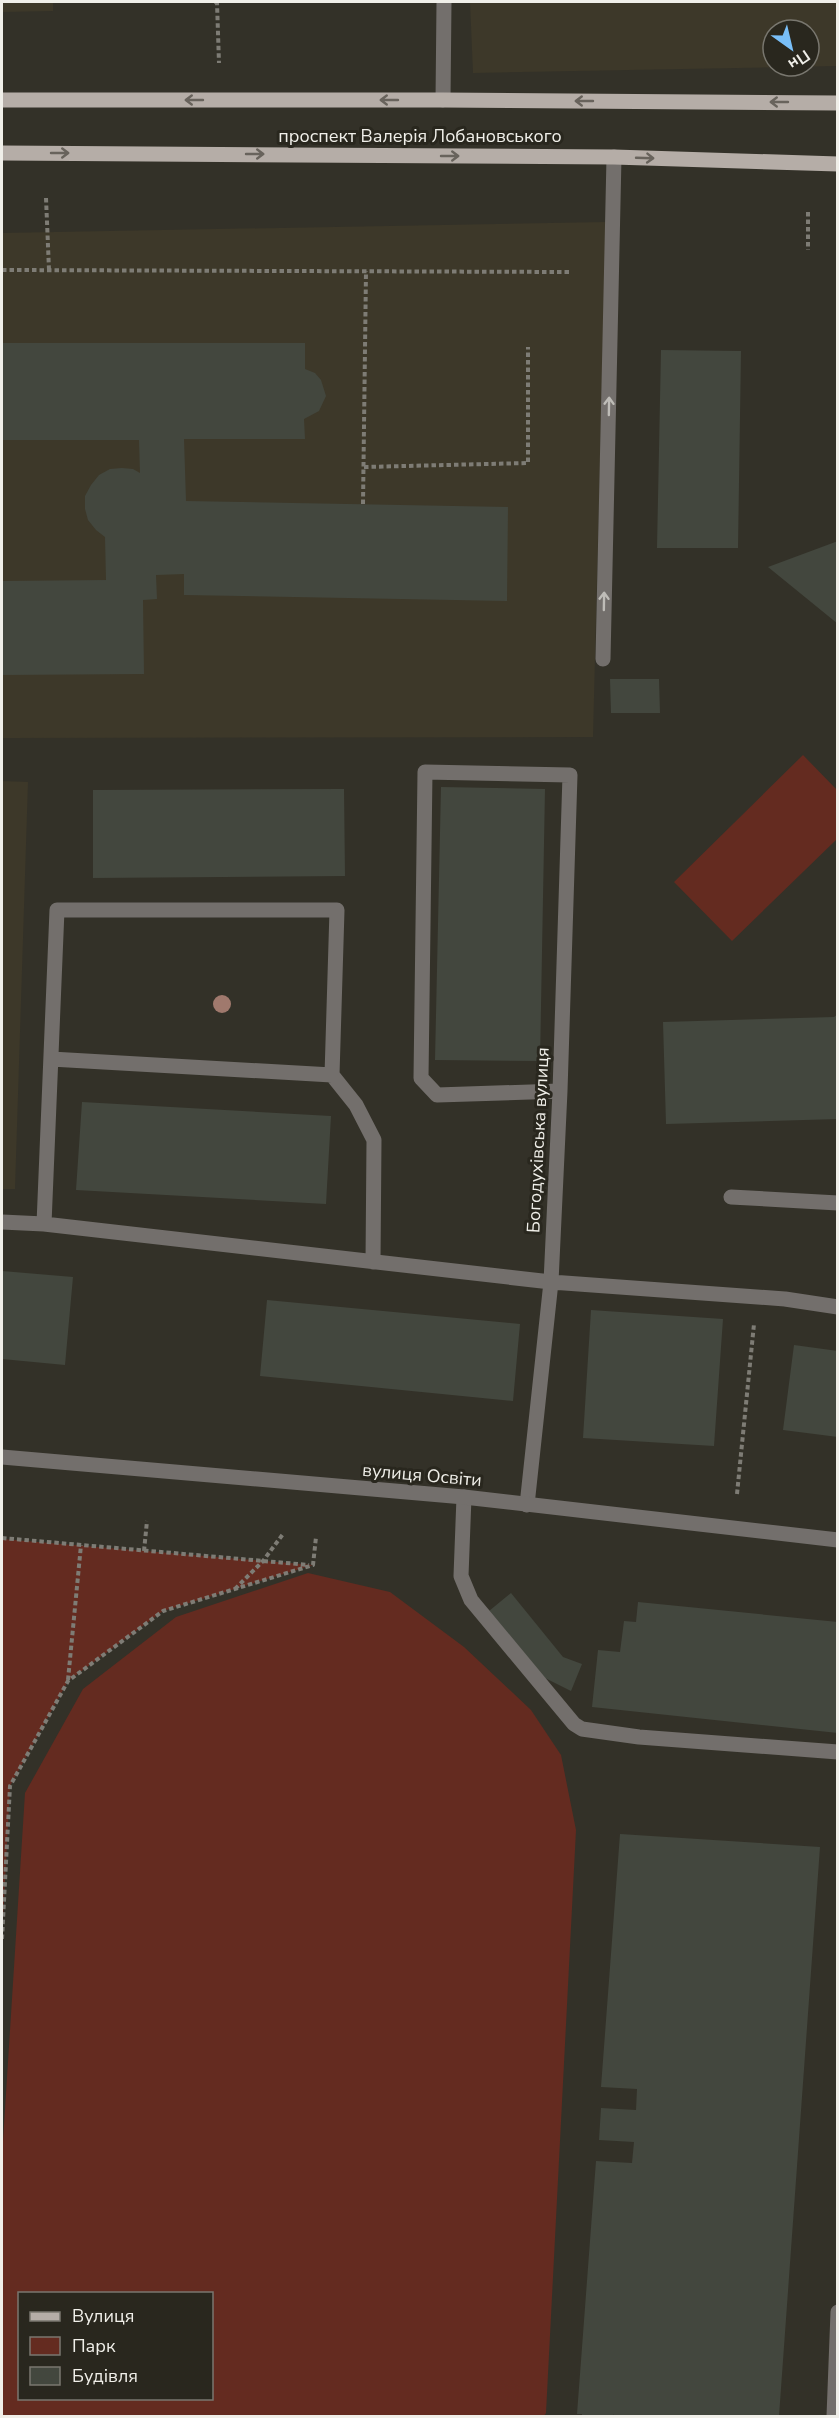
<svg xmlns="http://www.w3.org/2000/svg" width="839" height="2418" font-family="'Nunito Sans',sans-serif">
<rect width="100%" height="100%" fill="#333128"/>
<path fill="#3d3829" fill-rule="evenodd" d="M2,2H53V11L2,12Z
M470,2H837V66L473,73ZM773,30H809V66H773Z
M606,222L593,737L2,738V233Z
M2,781L28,782L15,1189H2Z"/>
<path fill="#642b20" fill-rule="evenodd" d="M803,755L837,790V839L732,941L674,882Z
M2,1539L313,1565L163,1611L68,1681L10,1786L2,1939Z
M308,1573L390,1592L464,1647L531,1710L561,1755L576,1830L546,2413L544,2416H2V2157L25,1793L83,1689L176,1617ZM20,2294H212V2398H20Z"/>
<path fill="#43473e" d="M2,343H305V369L315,373L321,380L326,396L319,411L304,419L305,439H184L186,501L508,507L507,601L184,595V574L156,575L157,599L143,600L144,674L2,675V581L106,580L105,537L96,530L88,520L85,509V496L91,485L99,475L110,469L122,468L133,469L140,473L139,440H2Z
M661,350L741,351L738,548H657Z
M838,541V624L768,567Z
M610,679H659L660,713H611Z
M441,787L545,789L540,1061L435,1060Z
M344,789L345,876L93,878V790Z
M838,1014V1119L666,1124L663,1022L834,1017Z
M82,1102L331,1116L326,1204L76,1190Z
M2,1271L73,1277L65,1365L2,1359Z
M267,1300L520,1324L513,1401L260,1376Z
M591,1310L723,1319L714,1446L583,1438Z
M794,1345L838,1351V1437L783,1430Z
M511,1593L563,1657L582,1664L571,1691L545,1678L489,1611Z
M638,1602L838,1622V1733L592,1707L598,1650L620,1652L624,1621L636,1622Z
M620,1834L820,1847L779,2416H614L613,2414V2416H582V2414H577L596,2161L632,2163L634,2142L599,2140L601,2108L636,2110L637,2089L601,2087Z"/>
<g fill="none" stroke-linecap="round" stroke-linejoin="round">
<path stroke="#7e7c75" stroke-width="4" stroke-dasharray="4.5 3" stroke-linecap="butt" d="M215,2L217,3L219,63
M46,198L49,270
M808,212V250
M2,270L570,272
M364,467L528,463V347
M363,504L366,271
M737,1494L754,1324
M2,1538L309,1565
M144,1551L147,1521
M235,1589L263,1561L283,1534
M68,1680L81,1545
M2,1939L10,1786L68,1681L163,1611L313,1565L316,1537"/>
<path stroke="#736f6c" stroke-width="15" d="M443,100L444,2
M603,659L614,157
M51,1059L332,1075
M731,1197L838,1203
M2,1222L44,1224L551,1282L785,1299L838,1307
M44,1224L57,910H337L332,1075L356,1105L374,1140L373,1262
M464,1497L461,1576L471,1600L574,1724L582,1729L639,1737L838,1752
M527,1505L551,1282L560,1091L570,775L425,772L421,1078L437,1095L560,1091
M834,2416L838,2312"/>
<path stroke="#736f6c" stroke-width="15" d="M2,1457L464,1497L838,1540"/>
<path stroke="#b5ada7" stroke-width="15" d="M2,100H443L838,103
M2,153L614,157L838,164"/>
</g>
<circle fill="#a0796d" cx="222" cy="1004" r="9"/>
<defs><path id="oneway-shaft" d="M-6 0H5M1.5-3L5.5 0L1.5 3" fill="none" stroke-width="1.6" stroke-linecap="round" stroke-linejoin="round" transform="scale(1.5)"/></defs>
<g stroke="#68635c">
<use href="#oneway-shaft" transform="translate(194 100) rotate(180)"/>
<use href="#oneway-shaft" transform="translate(389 100) rotate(180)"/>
<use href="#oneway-shaft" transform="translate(584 101) rotate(-180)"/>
<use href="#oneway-shaft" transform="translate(779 102) rotate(-180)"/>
<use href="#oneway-shaft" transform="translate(60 153)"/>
<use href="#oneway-shaft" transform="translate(255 154)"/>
<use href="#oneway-shaft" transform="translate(450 156)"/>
<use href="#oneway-shaft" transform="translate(645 158) rotate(2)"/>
</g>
<g stroke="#bebcb7">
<use href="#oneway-shaft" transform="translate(609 406) rotate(-89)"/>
<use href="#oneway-shaft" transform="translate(604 601) rotate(-89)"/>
</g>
<g text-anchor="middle" stroke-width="6" stroke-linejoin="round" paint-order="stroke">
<g font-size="18" fill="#f0efe9" stroke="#29271e">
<text x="420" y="142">проспект Валерія Лобановського</text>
<text transform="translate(538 1140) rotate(-87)" y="6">Богодухівська вулиця</text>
<text transform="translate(422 1475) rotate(5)" y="6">вулиця Освіти</text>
</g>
</g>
<rect width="839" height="2418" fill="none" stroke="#f0efe9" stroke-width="6"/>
<rect x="18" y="2292" width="195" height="108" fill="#29271e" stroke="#79776f" stroke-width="1.5"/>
<rect x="30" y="2312" width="30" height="9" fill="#b5ada7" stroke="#79776f" stroke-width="1.5"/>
<text x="72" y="2322" font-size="18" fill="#f0efe9">Вулиця</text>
<rect x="30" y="2337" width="30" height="18" fill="#642b20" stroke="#79776f" stroke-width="1.5"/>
<text x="72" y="2352" font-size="18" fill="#f0efe9">Парк</text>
<rect x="30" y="2367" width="30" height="18" fill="#43473e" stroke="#79776f" stroke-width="1.5"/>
<text x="72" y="2382" font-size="18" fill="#f0efe9">Будівля</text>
<g transform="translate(791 48) rotate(146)"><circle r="28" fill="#29271e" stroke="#79776f" stroke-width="1.5"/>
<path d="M0-4.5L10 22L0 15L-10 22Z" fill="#79bff8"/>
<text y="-9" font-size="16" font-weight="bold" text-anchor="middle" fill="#f0efe9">Пн</text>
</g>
</svg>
